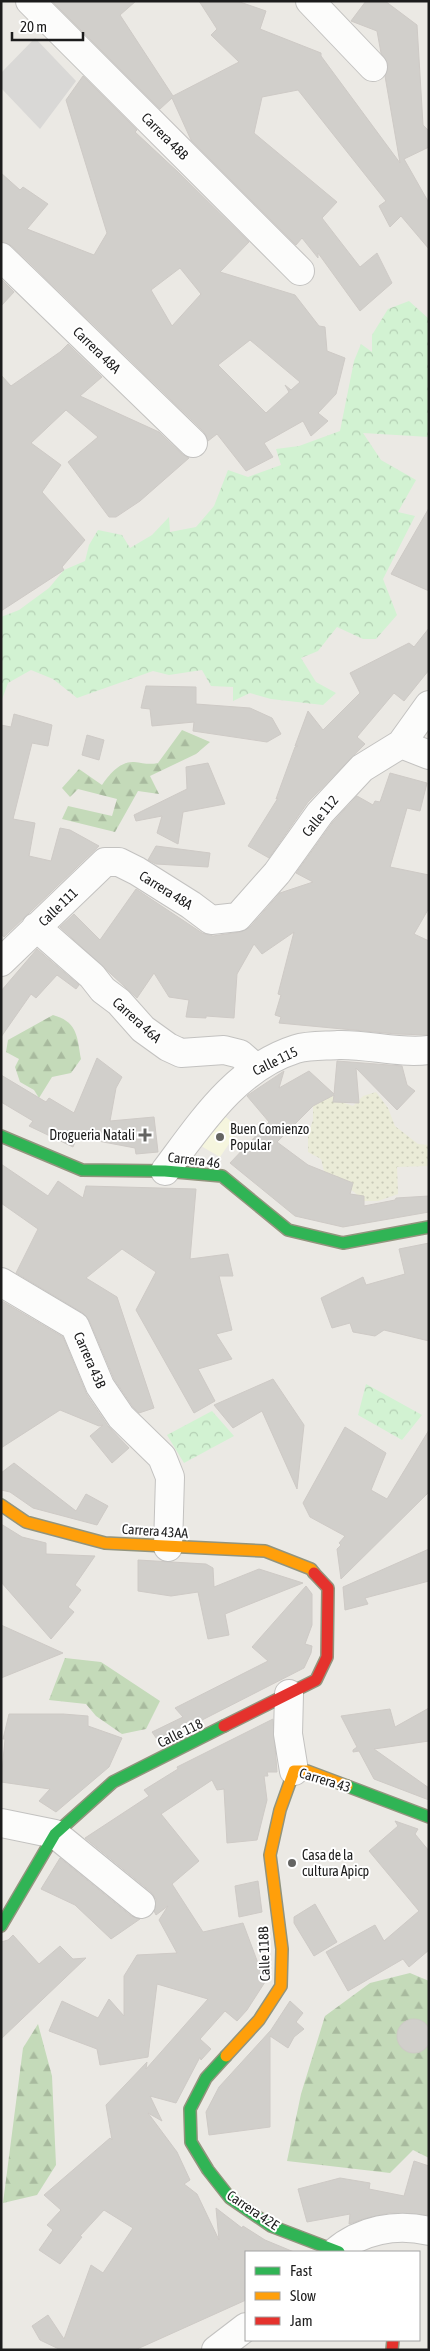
<svg xmlns="http://www.w3.org/2000/svg" width="430" height="2351" font-family="'Asap Condensed',sans-serif">
<defs>
<pattern id="farmland-dots" width="8" height="8" patternUnits="userSpaceOnUse" patternTransform="scale(1.25)"><rect width="8" height="8" fill="#eaebd7"/><path d="M2 2h.1M6 6h.1" fill="none" stroke="#c8c9b8" stroke-width="1.8" stroke-linecap="round"/></pattern>
<pattern id="forest-firs" width="22" height="20" patternUnits="userSpaceOnUse" patternTransform="scale(1.25)"><rect width="22" height="20" fill="#c4dab9"/><path d="M5 1l3.5 6h-7zM16 11l3.5 6h-7z" fill="#a8ba9e"/></pattern>
<pattern id="park-crowns" width="20" height="18" patternUnits="userSpaceOnUse" patternTransform="scale(1.25)"><rect width="20" height="18" fill="#d2f2d2"/><path d="M2 6a3 3 0 1 1 6 0M12 15a3 3 0 1 1 6 0" fill="none" stroke="#b4cfb4"/></pattern>
</defs>
<rect width="100%" height="100%" fill="#ebe9e4"/>
<path fill="#f5f5de" d="M219,1112L240,1128L220,1157L201,1146Z"/>
<path fill="#d9d8d6" d="M35,38L76,81L40,129L1,88V73Z"/>
<path fill="url(#farmland-dots)" d="M322,1088L342,1102L353,1106L363,1096L376,1092L388,1108L395,1126L418,1144L429,1145V1166L397,1167L398,1194L378,1201H364L353,1191L335,1184L325,1175L321,1159L308,1152V1135L313,1120V1102Z"/>
<path fill="url(#forest-firs)" d="M182,730L210,742L196,754L150,776L159,794L138,791L115,832L62,819L68,806L112,816L117,799L78,789L70,797L62,788L79,769L102,785C109,775 120,761 134,762C143,763 149,765 158,763Z
M53,1015C78,1022 77,1037 81,1059L71,1073L52,1077L39,1098L34,1090L20,1082L15,1067L19,1059L6,1052L8,1040Z
M65,1658L101,1662L160,1701L146,1729L122,1734L96,1716L86,1704L49,1700Z
M410,1973L429,1981V2158L413,2150L390,2173L287,2161L301,2094L325,2016L370,1983Z
M38,2024L52,2076L56,2165L37,2195L3,2203L23,2048Z"/>
<path fill="url(#park-crowns)" d="M409,301L429,319V437L363,433L381,460L416,480L398,512L415,516L383,579L397,615L376,639H363L337,627L318,651L301,658L316,682L336,693L323,705L271,699L250,693L233,701V687L211,686L202,670L169,675L153,671L77,698L53,679L31,670L8,683L1,702V617L19,610L49,588L64,570L85,561L89,545L98,530L122,535L130,548L152,535L169,517L170,532L196,527L214,506L228,470L248,477L281,465L276,449L299,446L340,431L354,361L361,344L372,352V335L388,309Z
M366,1384L422,1415L402,1440L358,1415Z
M212,1411L234,1436L184,1463L167,1435Z"/>
<path fill="#d1cfcb" stroke="#cecac6" fill-rule="evenodd" d="M52,1H136L120,15L173,96L239,62L211,35L217,29L199,1H237L266,11L260,29L321,53V56L400,163L385,76L388,64L381,53L377,31L351,21L366,1H385L417,25L423,125L429,131V147L404,159L429,203V249L401,216L390,227L379,206L386,201L298,90L262,97L254,133L337,202L322,218L360,267L377,253L392,283L360,311L318,253V258L302,238L296,245L191,140L172,98L160,109Z
M83,76L137,130L135,132L178,172L249,242L220,272L295,295L319,326L325,327L327,351L345,358L336,394L318,413L328,421L311,436L303,421L264,443L273,457L246,471L217,434L208,441L204,432L12,246L1,242V173L20,190L23,187L48,204L27,229L94,255L107,233L66,100ZM180,268L201,294L172,326L151,290ZM250,340L300,382L291,390L285,385L289,392L266,413L218,365Z
M1,279L14,292L1,306Z
M68,344L102,377L80,396L159,432L182,454L189,458L140,501L116,517H109L68,462L98,437L66,410L31,443L61,465L42,492L85,540L62,567L64,570L1,611V375L11,386L60,352Z
M429,508V591L391,574Z
M429,628V670L404,701L394,693L357,737L365,744L308,802L269,858L248,846L278,798L276,799L295,747L298,746H295L308,711L323,730L360,693L350,673L409,643L414,647Z
M146,686L196,687V704L250,708L272,718L281,734L267,742L193,731L194,722L152,726L150,709L141,708Z
M14,714L52,725L48,746L32,743L13,819L35,823L29,856L51,861L60,828L70,830L99,846L4,937L1,934V725L11,727Z
M87,735L104,740L99,760L82,755Z
M208,763L225,804L183,812L178,844L157,833L162,816L136,821L134,815L187,789L186,767Z
M390,773L427,783L420,811L407,808L390,867L429,875V908L414,934L429,941V1035L396,1034L279,1023L281,1017L275,1015L281,995L278,994L294,932L262,954L254,944L237,974L234,1018L206,1016V1018L186,1017L189,1000L169,997L154,973L137,998L60,927L74,914L100,940L136,889L202,933L213,936L240,932L250,927L280,893L313,882L296,873L332,823L357,796L373,805L375,801L380,802Z
M156,846L210,853L208,867L156,864L148,860Z
M37,949L79,985L76,989L57,975L36,998L31,994L1,1037V991Z
M97,1058L122,1077L116,1088L110,1121L154,1117L158,1152L136,1154L135,1148L77,1137L73,1147L29,1126L33,1121L1,1102V1075L46,1102L49,1098L74,1113Z
M337,1061L402,1066L407,1085L415,1091L397,1110L356,1068L359,1103L333,1102L334,1095L313,1106L277,1142L308,1165L353,1183L350,1194L364,1196V1206L395,1200L396,1198L429,1196V1212L343,1227L295,1216L230,1163L269,1122L247,1096L248,1095L284,1071L279,1088L309,1071L334,1094Z
M1,1164L48,1196L58,1181L83,1198L86,1186L196,1189L190,1259L228,1254L233,1276H219L232,1330L216,1334L232,1359L198,1369L215,1401L194,1413L136,1310L156,1272L122,1249L86,1278L117,1297L154,1408L139,1413L133,1407L114,1379L89,1320L83,1313L16,1273L38,1229L1,1203Z
M429,1243V1341L384,1330L375,1336L353,1332L350,1323L332,1328L321,1298L363,1277L366,1285L405,1274L399,1249Z
M2,1301L63,1337L87,1395L108,1426L129,1448L112,1463L90,1436L103,1425L99,1426L60,1410L1,1448Z
M273,1379L304,1425L297,1489L262,1411L233,1428L214,1405Z
M345,1427L386,1453L371,1490L387,1499L429,1430V1492L341,1579L337,1549L341,1545L339,1543L345,1536L310,1517L303,1503Z
M14,1463L76,1511L86,1494L108,1506L97,1525L33,1508L10,1492L1,1490V1473Z
M1,1524L22,1537L46,1543V1554L95,1556L75,1585L81,1590L68,1607L74,1612L51,1639L1,1582Z
M429,1549V1581L365,1598L368,1604L345,1610L343,1587Z
M138,1560L206,1564L213,1568L214,1587L259,1569L303,1583L225,1614L229,1635L208,1639L198,1592L171,1596L138,1591Z
M306,1586L312,1594V1625L305,1644L312,1646L311,1653L304,1668L159,1742L152,1732L183,1717L175,1708L268,1661L252,1647Z
M1,1625L63,1653L1,1678Z
M429,1708V1741L374,1749L429,1788V1800L374,1779L359,1751L353,1752V1750L357,1747L341,1716L390,1709L395,1727Z
M9,1714H63L88,1716V1726L122,1738L109,1767L56,1812L39,1801L50,1789L1,1782L5,1739H3Z
M273,1719L277,1772H267L268,1776H264L267,1800L257,1840L227,1843L224,1789L217,1790L212,1780L161,1814L199,1861L172,1884L203,1932L243,1923L265,1982L247,2010L237,2021L225,2011L200,2039L211,2049L201,2060L200,2057L176,2103L150,2096L162,2121L148,2113L177,2152L190,2180L184,2184L197,2194L219,2240L216,2208L242,2228L243,2226L265,2240L294,2252H246V2300L135,2350H61L40,2340L32,2326L48,2315L64,2339L91,2265L103,2273L133,2228L104,2210L80,2236L82,2237L60,2264L39,2250L53,2230L47,2225L61,2210L44,2195L110,2138L112,2140L106,2105L147,2062L146,2069L208,1999L157,1984L148,2057L100,2065L97,2049L49,2031L62,2001L98,2018L109,1999L124,2016V1976L137,1955L177,1953L159,1920L168,1906L156,1915L154,1911L156,1899L151,1892L85,1838L149,1796L144,1790L178,1769L177,1767Z
M395,1821L418,1829L415,1834L429,1851V1950L409,1967L403,1959L348,1991L326,1952L375,1925L384,1941L419,1911L369,1851L398,1826Z
M60,1858L131,1916L140,1919L111,1939L75,1905L41,1889Z
M258,1881L262,1912L239,1917L235,1886Z
M315,1904L337,1942L314,1956L294,1923V1917Z
M13,1935L39,1964L60,1946L73,1959L86,1958L1,2039V1942L8,1940Z
M290,2001L303,2013L296,2022L304,2029L294,2037L288,2048L270,2036V2127L209,2135L206,2112L219,2087L271,2030Z
M397 2036a17 17 0 1 1 34 0a17 17 0 1 1-34 0Z
M414,2161L429,2166V2215L389,2213L363,2219L349,2224L350,2214L307,2222L298,2189L340,2178L370,2183L369,2189L404,2196Z"/>
<g fill="none" stroke-linecap="round" stroke-linejoin="round">
<g stroke="#c3c2c0" stroke-width="30">
<path id="street" d="M30,1L300,271
M310,1L373,67
M1,257L193,443
M401,744L429,755
M36,927L92,976L103,990L119,1002L143,1029L168,1047L181,1053L224,1050L240,1054L256,1068
M1,962L105,862H119L137,871L191,905L211,920L238,917L277,873L320,813L362,768L401,744L429,705
M165,1171C201,1123 236,1068 296,1049C309,1045 325,1046 338,1045C369,1044 398,1054 429,1050
M1,1282L75,1326L100,1386L121,1417L162,1457L170,1477L168,1547
M289,1694L288,1734L294,1771
M1,1823L55,1834L141,1904
M335,2252C361,2230 396,2223 429,2231
M216,2350L246,2327"/>
</g>
<g stroke="#92947d" stroke-width="14">
<path id="fast" d="M1,1136L82,1170L165,1171L222,1176L288,1230L343,1243L429,1227
M347,1786L429,1817
M1,1926L55,1834L113,1782L224,1726
M226,2056L206,2078L190,2109L191,2142L208,2170L230,2198L271,2226L339,2252"/>
</g>
<g stroke="#92947d" stroke-width="14">
<path id="slow" d="M1,1505L26,1522L105,1543L265,1551L311,1569L314,1573
M226,2056L259,2020L281,1986L282,1949L270,1855L280,1810L294,1771H307L347,1786"/>
</g>
<g stroke="#92947d" stroke-width="14">
<path id="jam" d="M224,1726L316,1680L327,1657L328,1588L314,1573
M392,2350L393,2340"/>
</g>
<use href="#street" stroke="#fcfcfb" stroke-width="28"/>
<use href="#fast" stroke="#30b455" stroke-width="11"/>
<use href="#slow" stroke="#ff9f0a" stroke-width="11"/>
<use href="#jam" stroke="#e5322d" stroke-width="11"/>
</g>
<g fill="#646462" stroke="#fff" stroke-width="2">
<path d="M142.5 1127.5h5v5h5v5h-5v5h-5v-5h-5v-5h5z"/>
<circle cx="220" cy="1137" r="5"/>
<circle cx="292" cy="1863" r="5"/>
</g>
<g text-anchor="middle" stroke-width="4" stroke-linejoin="round" paint-order="stroke">
<g font-size="14" fill="#1c1c1c" stroke="#fff">
<text transform="translate(165 136) rotate(45)" y="5">Carrera 48B</text>
<text transform="translate(97 350) rotate(44)" y="5">Carrera 48A</text>
<text transform="translate(320 816) rotate(-51)" y="5">Calle 112</text>
<text transform="translate(166 890) rotate(32)" y="5">Carrera 48A</text>
<text transform="translate(58 907) rotate(-44)" y="5">Calle 111</text>
<text transform="translate(137 1020) rotate(42)" y="5">Carrera 46A</text>
<text transform="translate(275 1061) rotate(-26)" y="5">Calle 115</text>
<text transform="translate(194 1160) rotate(7)" y="5">Carrera 46</text>
<text transform="translate(90 1360) rotate(66)" y="5">Carrera 43B</text>
<text transform="translate(155 1531) rotate(4)" y="5">Carrera 43AA</text>
<text transform="translate(180 1733) rotate(-26)" y="5">Calle 118</text>
<text transform="translate(325 1780) rotate(17)" y="5">Carrera 43</text>
<text transform="translate(264 1954) rotate(-92)" y="5">Calle 118B</text>
<text transform="translate(253 2210) rotate(34)" y="5">Carrera 42E</text>
</g>
<g font-size="14" fill="#1c1c1c" stroke="#fff" text-anchor="start">
<text x="230" y="1134">Buen Comienzo<tspan x="230" dy="16">Popular</tspan></text>
<text x="135" y="1140" text-anchor="end">Drogueria Natali</text>
<text x="302" y="1860">Casa de la<tspan x="302" dy="16">cultura Apicp</tspan></text>
</g>
</g>
<rect width="430" height="2351" fill="none" stroke="#1c1c1c" stroke-width="5"/>
<rect x="245" y="2251" width="175" height="90" fill="#ffffff" stroke="#a4a4a4"/>
<rect x="255" y="2267" width="25" height="8" fill="#30b455" stroke="#a4a4a4"/>
<text x="290" y="2276" font-size="15" fill="#1c1c1c">Fast</text>
<rect x="255" y="2292" width="25" height="8" fill="#ff9f0a" stroke="#a4a4a4"/>
<text x="290" y="2301" font-size="15" fill="#1c1c1c">Slow</text>
<rect x="255" y="2317" width="25" height="8" fill="#e5322d" stroke="#a4a4a4"/>
<text x="290" y="2326" font-size="15" fill="#1c1c1c">Jam</text>
<path d="M12 32v8h71v-8" fill="none" stroke="#1c1c1c" stroke-width="2.5"/>
<text x="20" y="32" font-size="15" fill="#1c1c1c" stroke="#ffffff" stroke-width="4" paint-order="stroke">20 m</text>
</svg>
